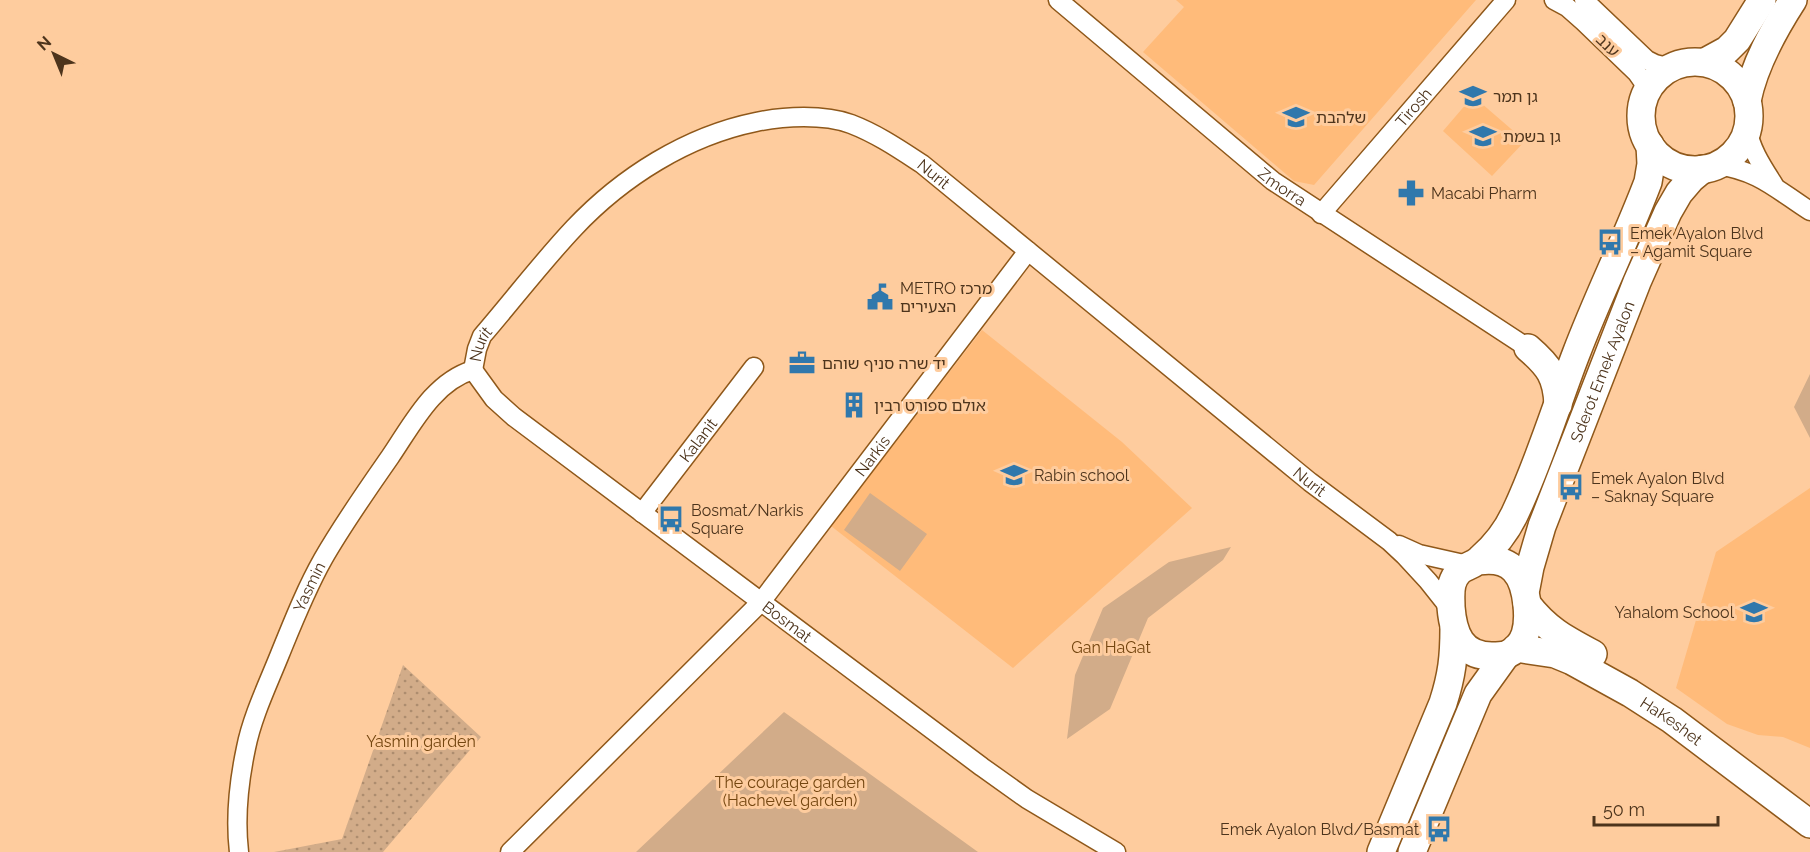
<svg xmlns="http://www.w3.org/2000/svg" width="1810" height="852" font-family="Raleway,'Noto Sans Hebrew',sans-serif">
<defs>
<pattern id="grass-dots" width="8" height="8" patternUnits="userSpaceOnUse" patternTransform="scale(1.5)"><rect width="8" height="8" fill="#d2ac89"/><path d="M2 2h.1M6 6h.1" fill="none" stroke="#ad8d6f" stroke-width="1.8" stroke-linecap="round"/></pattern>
</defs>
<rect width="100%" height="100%" fill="#fecc9e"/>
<path fill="#ffbb7a" d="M1176,0H1476L1314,185L1294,181L1143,52L1184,7Z
M1473,96L1525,141L1492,176L1443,131Z
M982,330L1122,442L1192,508L1013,668L831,526Z
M1810,488V748L1783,737L1758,735L1727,724L1676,688L1716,552Z"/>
<path fill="url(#grass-dots)" d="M403,665L481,737L383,852H274L342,839Z"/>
<path fill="#d2ac89" d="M1810,374V438L1794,407Z
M870,493L927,534L900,571L844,530Z
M1231,547L1223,560L1148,618L1110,709L1067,739L1075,675L1103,608L1169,562Z
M784,712L978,852H636Z"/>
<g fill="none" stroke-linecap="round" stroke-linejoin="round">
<g stroke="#8f581a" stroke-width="21">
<g id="street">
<path id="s1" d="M1058,0L1273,181L1528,348"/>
<path d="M1554,0L1567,7L1584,22L1637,73L1644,83V101"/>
<path d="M1584,0L1647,60L1655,64L1671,68"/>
<path d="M1747,128C1751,150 1762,166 1774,185"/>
<path d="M1716,165C1758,170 1777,190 1810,211"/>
<path id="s2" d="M1321,214L1506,0"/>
<path id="s3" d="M473,370L477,349L482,336C513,300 542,262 574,228C622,177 687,136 756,122C784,116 824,114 851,124C877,134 899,149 922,164L1310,482L1389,541L1404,555L1428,581L1451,610"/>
<path id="s4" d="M473,370L494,399L514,417L982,767L1027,799L1116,852"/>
<path id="s5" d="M642,513L754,367"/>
<path d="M1399,545L1419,554L1468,565"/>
<path id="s6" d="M239,852C235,818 239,781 246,748C252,717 268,684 280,654C293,622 306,589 323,559C343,524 367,490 390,457C412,425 433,382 473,370"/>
<path id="s7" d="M510,852L761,602L1028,251"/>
</g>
</g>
<g stroke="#8f581a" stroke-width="30">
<g id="secondary">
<path d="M1705,62L1727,50L1737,40L1762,0"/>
<circle cx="1695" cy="116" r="54"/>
<path d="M1747,101C1754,65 1773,31 1793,0"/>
<path d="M1528,348C1549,366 1557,377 1558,405"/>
<path d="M1479,561C1512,556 1524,575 1527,605C1529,625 1527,646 1506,655C1501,656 1496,656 1492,656C1461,656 1453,633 1451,607C1451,599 1450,592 1452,584C1458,564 1471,569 1481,558C1496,545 1508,529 1516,511C1540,460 1556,406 1576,354C1598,296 1626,240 1648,182L1651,164L1650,145"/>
<path id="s8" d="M1526,588L1530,567L1542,526L1637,282L1668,212L1679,193L1691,179L1703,169"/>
<path d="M1527,604C1547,630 1565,639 1593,654"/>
<path id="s9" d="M1516,648L1555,654L1572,661L1630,693L1672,720L1810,824"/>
<path d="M1381,852L1443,703C1452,675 1454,657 1454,628"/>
<path d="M1412,852L1478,694L1506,655"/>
</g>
</g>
<use href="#street" stroke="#fff" stroke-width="18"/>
<use href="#secondary" stroke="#fff" stroke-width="27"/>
</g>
<defs>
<g id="school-bare" transform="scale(2.07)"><path d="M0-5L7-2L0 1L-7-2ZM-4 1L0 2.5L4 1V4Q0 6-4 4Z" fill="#3078ac" stroke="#fecc9e" stroke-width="2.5" paint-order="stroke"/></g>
<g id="pharmacy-bare" transform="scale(2.07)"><path d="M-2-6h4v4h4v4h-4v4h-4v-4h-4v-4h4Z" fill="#3078ac" stroke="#fecc9e" stroke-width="2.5" paint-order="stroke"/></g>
<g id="bus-bare" transform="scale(2.07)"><path d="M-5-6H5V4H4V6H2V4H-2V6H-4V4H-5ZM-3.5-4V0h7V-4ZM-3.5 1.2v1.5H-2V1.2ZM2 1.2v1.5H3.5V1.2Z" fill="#3078ac" stroke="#fecc9e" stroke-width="2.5" paint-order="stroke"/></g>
<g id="civic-bare" transform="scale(2.07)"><path d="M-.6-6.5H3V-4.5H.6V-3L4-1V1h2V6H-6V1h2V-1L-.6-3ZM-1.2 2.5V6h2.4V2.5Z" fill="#3078ac" stroke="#fecc9e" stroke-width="2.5" paint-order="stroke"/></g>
<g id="office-bare" transform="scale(2.07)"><path d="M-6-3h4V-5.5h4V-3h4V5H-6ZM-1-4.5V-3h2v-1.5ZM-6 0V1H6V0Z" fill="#3078ac" stroke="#fecc9e" stroke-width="2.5" paint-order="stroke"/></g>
<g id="building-bare" transform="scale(2.07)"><path d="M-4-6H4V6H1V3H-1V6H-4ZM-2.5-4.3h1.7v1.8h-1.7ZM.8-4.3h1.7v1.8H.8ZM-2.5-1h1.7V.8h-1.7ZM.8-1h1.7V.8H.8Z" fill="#3078ac" stroke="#fecc9e" stroke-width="2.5" paint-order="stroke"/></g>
</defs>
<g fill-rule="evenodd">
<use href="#school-bare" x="1473" y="96"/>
<use href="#school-bare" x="1296" y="117"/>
<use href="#school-bare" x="1483" y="136"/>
<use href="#pharmacy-bare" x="1411" y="193"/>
<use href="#bus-bare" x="1610" y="242"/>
<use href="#civic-bare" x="880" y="297"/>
<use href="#office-bare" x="802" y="363"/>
<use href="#building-bare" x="854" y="405"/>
<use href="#school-bare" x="1014" y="475"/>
<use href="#bus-bare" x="1571" y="487"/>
<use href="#bus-bare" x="671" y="519"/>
<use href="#school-bare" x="1754" y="612"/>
<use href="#bus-bare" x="1439" y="829"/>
</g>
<g text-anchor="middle" stroke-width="6" stroke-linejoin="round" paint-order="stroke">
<g font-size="16" fill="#4d341c" stroke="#fecc9e">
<text transform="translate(1608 45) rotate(44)" y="6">ענב</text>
<text dy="6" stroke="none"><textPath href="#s2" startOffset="141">Tirosh</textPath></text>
<text dy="6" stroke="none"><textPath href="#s3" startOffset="584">Nurit</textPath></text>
<text dy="6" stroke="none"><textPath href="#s1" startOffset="292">Zmorra</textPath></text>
<text dy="6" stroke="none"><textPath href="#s3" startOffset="27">Nurit</textPath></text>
<text dy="6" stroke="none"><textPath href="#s8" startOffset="230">Sderot Emek Ayalon</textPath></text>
<text dy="6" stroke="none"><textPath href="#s5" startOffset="92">Kalanit</textPath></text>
<text dy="6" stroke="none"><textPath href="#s7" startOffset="538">Narkis</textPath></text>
<text dy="6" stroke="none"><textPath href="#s3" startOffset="1070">Nurit</textPath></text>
<text dy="6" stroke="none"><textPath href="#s6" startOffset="278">Yasmin</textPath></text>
<text dy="6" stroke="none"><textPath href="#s4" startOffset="404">Bosmat</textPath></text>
<text dy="6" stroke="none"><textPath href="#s9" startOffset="174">HaKeshet</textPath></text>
</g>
<g font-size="16" fill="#4d341c" stroke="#fecc9e" text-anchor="start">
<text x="1493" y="102">גן תמר</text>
<text x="1316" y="123">שלהבת</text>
<text x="1503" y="142">גן בשמת</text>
<text x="1431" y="199">Macabi Pharm</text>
<text x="1630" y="239">Emek Ayalon Blvd<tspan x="1630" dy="18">– Agamit Square</tspan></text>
<text x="900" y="294">METRO מרכז<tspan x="900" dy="18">הצעירים</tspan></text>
<text x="822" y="369">יד שרה סניף שוהם</text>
<text x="874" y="411">אולם ספורט רבין</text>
<text x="1034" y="481">Rabin school</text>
<text x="1591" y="484">Emek Ayalon Blvd<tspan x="1591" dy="18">– Saknay Square</tspan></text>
<text x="691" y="516">Bosmat/Narkis<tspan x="691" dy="18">Square</tspan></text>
<text x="1734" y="618" text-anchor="end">Yahalom School</text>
<text x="1419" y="835" text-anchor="end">Emek Ayalon Blvd/Basmat</text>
</g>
<g font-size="16" fill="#744610" stroke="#fecc9e">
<text x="1111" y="653">Gan HaGat</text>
<text x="421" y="747">Yasmin garden</text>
<text x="790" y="788">The courage garden<tspan x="790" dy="18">(Hachevel garden)</tspan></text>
</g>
</g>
<g transform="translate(54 54) rotate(317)" stroke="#fecc9e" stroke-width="4.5" paint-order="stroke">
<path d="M0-4.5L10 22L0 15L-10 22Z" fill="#4d341c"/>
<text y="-9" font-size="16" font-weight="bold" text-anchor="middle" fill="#4d341c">N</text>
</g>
<path d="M1594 816v9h124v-9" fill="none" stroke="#4d341c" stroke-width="3"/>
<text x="1603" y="816" font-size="18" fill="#4d341c" stroke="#fecc9e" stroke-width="4.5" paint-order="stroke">50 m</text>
</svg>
